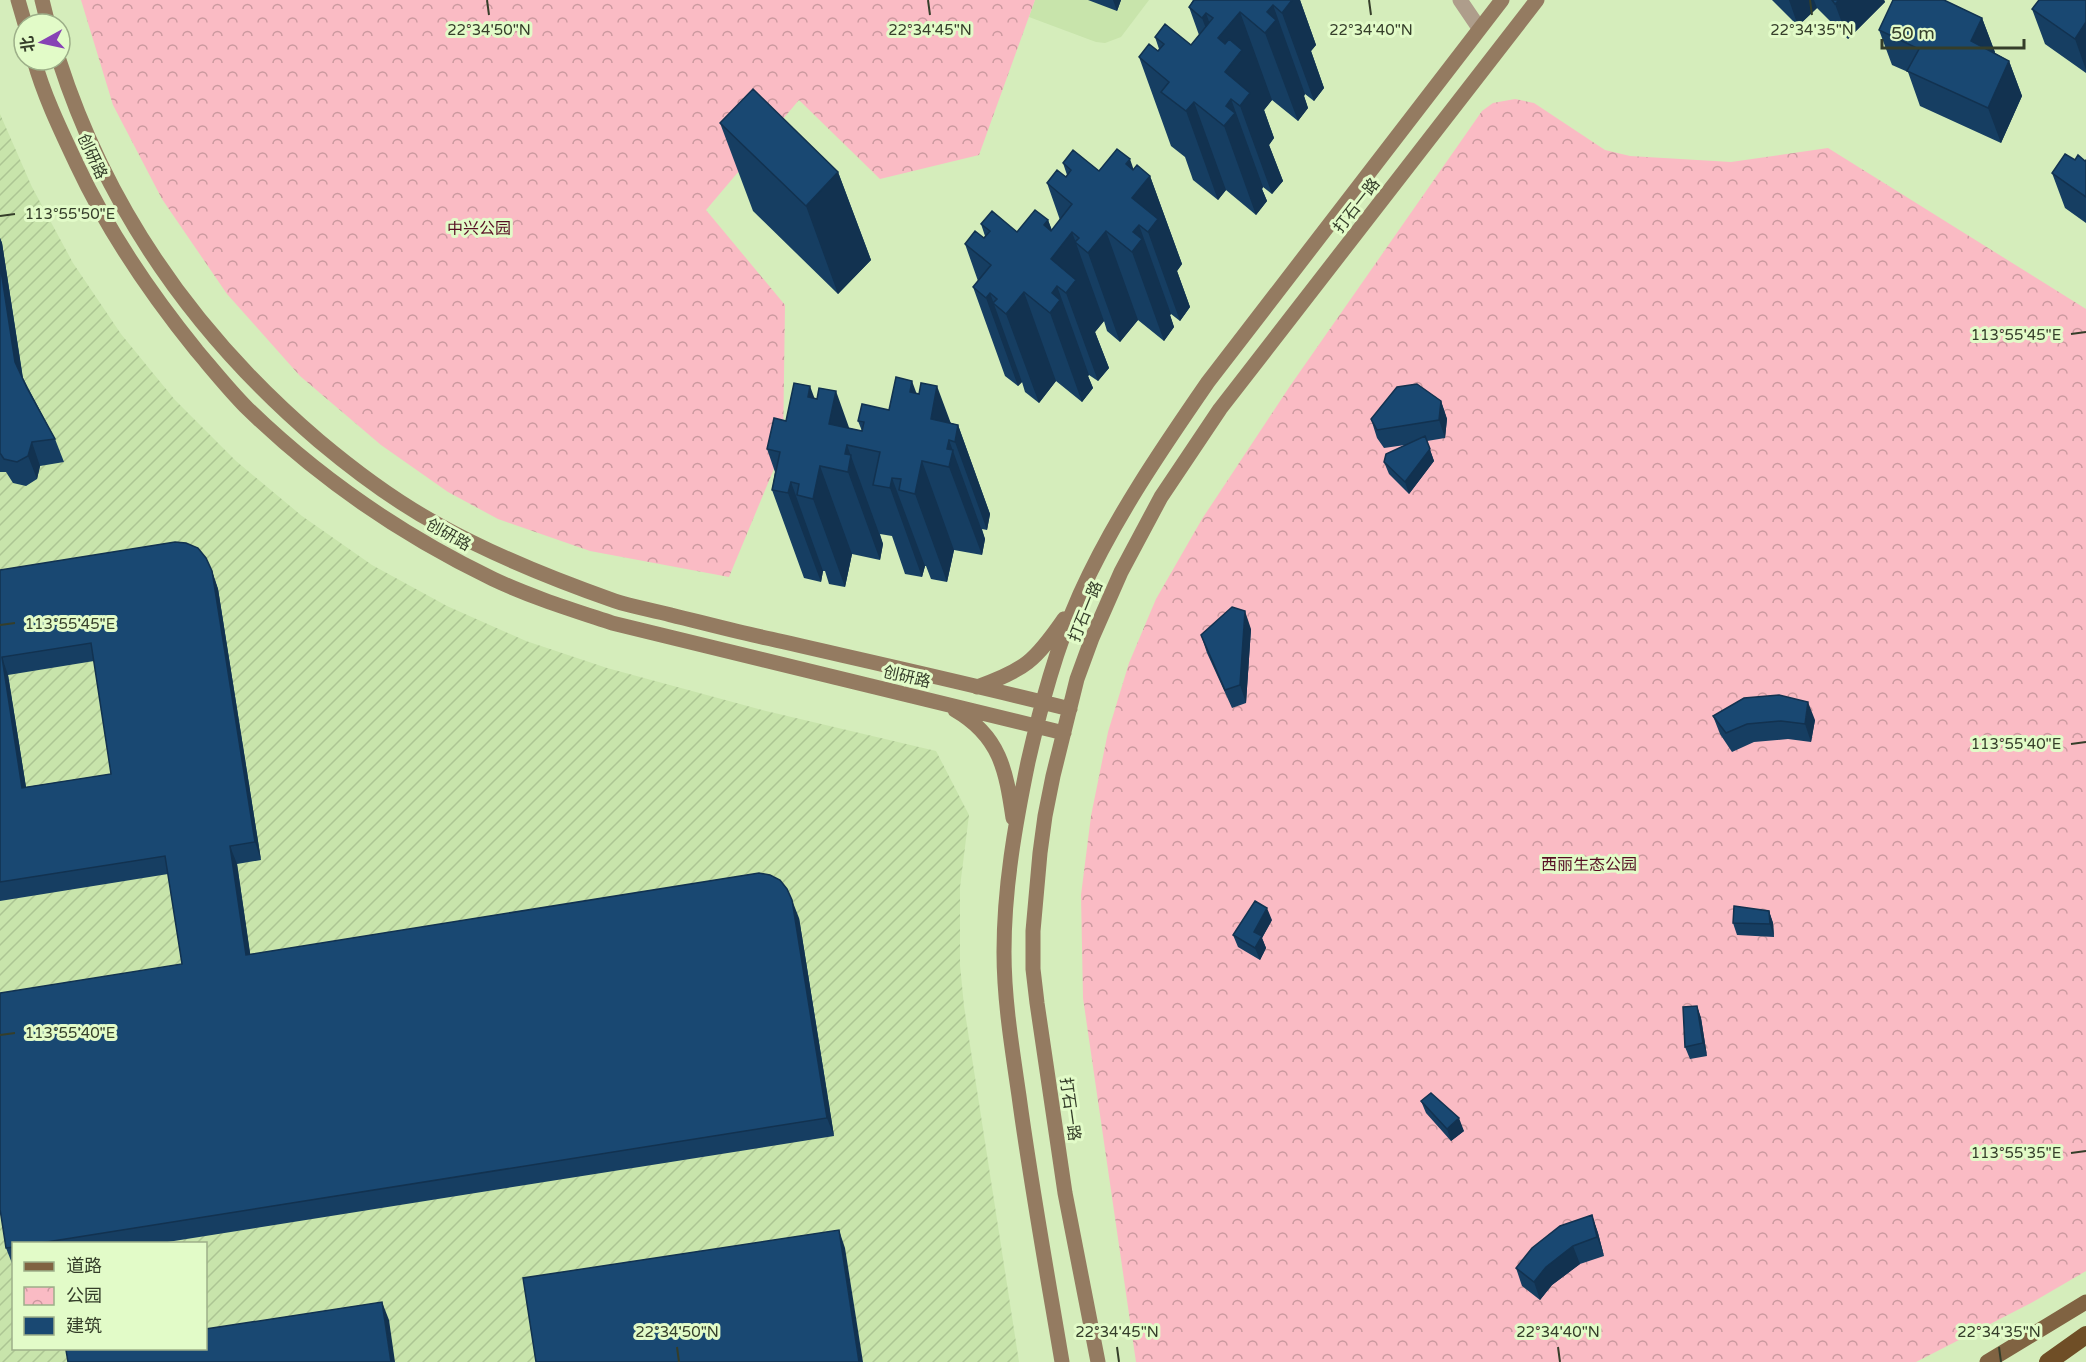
<svg xmlns="http://www.w3.org/2000/svg" width="2086" height="1362" font-family="'Varela Round','Noto Sans SC',sans-serif">
<defs>
<pattern id="industrial-furrows" width="10" height="10" patternUnits="userSpaceOnUse" patternTransform="scale(1.5)"><rect width="10" height="10" fill="#c8e4ab"/><path d="M-1 1l2-2M0 10L10 0M9 11l2-2" fill="none" stroke="#acc593"/></pattern>
<pattern id="park-crowns" width="20" height="18" patternUnits="userSpaceOnUse" patternTransform="scale(1.5)"><rect width="20" height="18" fill="#fabbc4"/><path d="M2 6a3 3 0 1 1 6 0M12 15a3 3 0 1 1 6 0" fill="none" stroke="#cb999f"/></pattern>
</defs>
<rect width="100%" height="100%" fill="#d5edbb"/>
<path fill="#c8e4ab" d="M1035,0H1149L1121,37L1105,43L1096,42L1029,17Z"/>
<path fill="url(#industrial-furrows)" fill-rule="evenodd" d="M0,114L32,187L73,263L121,334L175,400L236,461L302,516L372,565L447,606L526,641L607,668L766,711L936,751L969,815L960,887V965L964,1006L1019,1362H0ZM14,1244H206V1348H14Z"/>
<path fill="url(#park-crowns)" d="M81,0H1035L979,155L880,179L799,100L706,210L785,305L783,447L729,577L590,551L498,519L448,492L381,445L300,376L227,294L162,199L113,105Z
M1515,99L1534,103L1605,150L1630,156L1731,162L1828,148L2086,309V1271L2031,1303L1916,1362H1136L1083,998L1081,895L1091,816L1108,732L1129,663L1156,599L1202,519L1290,386L1482,111L1493,103Z"/>
<g fill="none" stroke-linecap="round" stroke-linejoin="round">
<path stroke="#ae9d8b" stroke-width="15" d="M1460,0L1479,28"/>
<path stroke="#947b61" stroke-width="15" d="M18,0L25,24
M42,0L48,24
M34,60C44,96 61,131 77,165C109,233 150,293 197,351C214,371 230,391 248,409C319,478 404,536 493,579C531,597 573,610 612,623L1064,733
M59,60C108,212 198,338 319,441C356,472 396,502 439,525C495,556 555,580 615,601C633,607 653,610 671,615C704,623 737,632 771,639C871,662 971,684 1070,709
M977,687C1025,670 1035,661 1064,619
M955,710C1000,736 1006,770 1013,818
M1062,1362C1047,1273 1031,1185 1019,1096C1012,1048 1004,1000 1004,952C1004,888 1015,825 1028,762C1041,705 1056,648 1080,594C1114,519 1161,450 1208,382L1502,0
M1098,1362L1065,1193L1037,1003L1033,969V931L1040,853L1045,816L1053,776L1077,679L1092,638L1121,572L1161,497L1220,409L1537,0"/>
<path stroke="#806342" stroke-width="15" d="M1987,1362L2086,1302"/>
<path stroke="#6f4e26" stroke-width="18" d="M2048,1362L2086,1335"/>
</g>
<path fill="#163e62" fill-rule="evenodd" d="M1088,0H1121L1117,11Z
M1193,0H1300L1316,45L1311,51L1324,88L1314,101L1305,94L1304,96L1308,108L1298,121L1272,100L1264,110L1274,138L1269,145L1283,181L1272,194L1263,187L1262,189L1267,201L1256,215L1226,190L1218,200L1193,180L1185,157L1171,146L1139,57L1158,51L1159,49L1155,37L1191,45L1199,35L1189,7Z
M1772,0H1884L1885,2L1848,39L1817,8L1798,26Z
M2086,0V73L2045,44L2032,9Z
M1982,18L1995,53L2009,61L2022,96L2001,143L1920,106L1908,72L1892,65L1879,30Z
M720,123L838,172L871,260L838,294L753,211Z
M2075,160L2085,161L2086,160V223L2065,208L2052,173Z
M1063,163L1099,171L1133,169L1150,176L1182,264L1177,271L1190,307L1180,321L1171,314L1170,315L1174,327L1164,341L1138,320L1120,342L1107,331L1104,321L1095,332L1109,368L1098,381L1089,375L1088,376L1093,388L1082,402L1056,381L1039,403L1025,392L1022,382L1018,386L1005,376L973,287L978,281L965,244L984,238L985,236L981,224L1017,232L1048,220L1052,230L1060,220L1047,183L1066,177L1067,175Z
M0,238L2,243L23,378L55,439L64,462L40,466L37,479L26,486L13,483L6,472H0Z
M917,393L919,394L951,423L958,425L990,514L987,530L982,529L985,539L982,555L954,550L947,582L931,579L926,566H925L922,577L905,574L892,536L880,534L883,544L880,560L852,554L845,587L829,584L825,571H823L821,582L804,578L772,490L775,472L767,449L786,421L815,398L849,428L862,431L858,421L889,410Z
M1441,401L1447,419L1445,438L1427,441L1434,461L1409,494L1389,474L1384,462L1405,445L1384,448L1377,438L1371,419Z
M0,570L212,571L218,589L261,860L237,864L250,954L799,918L834,1136L155,1244H14V1266H13L6,1248L182,964L168,874L0,901ZM94,661L111,774L26,787L8,675Z
M1251,629L1246,703L1232,708L1207,653L1201,635Z
M1713,716L1815,720L1811,742L1788,739L1754,742L1732,752L1720,734Z
M1769,911L1773,923L1774,937L1737,935L1733,923Z
M1272,920L1262,938L1266,948L1260,960L1238,947L1233,935Z
M1697,1006L1701,1018L1707,1056L1690,1059L1685,1047Z
M1421,1101L1464,1131L1451,1141L1426,1113Z
M1592,1215L1598,1233L1604,1256L1580,1264L1552,1285L1540,1300L1522,1286L1516,1268Z"/>
<path fill="#123250" d="M1113,0H1121L1117,11Z
M1274,0H1300L1316,45L1311,51L1324,88L1314,101L1282,13Z
M1789,0H1814L1817,8L1798,26Z
M1839,0H1884L1885,2L1848,39L1835,4Z
M1273,5L1305,94L1304,96L1308,108L1298,121L1265,33L1267,12Z
M1240,12L1272,100L1264,110L1274,138L1269,145L1283,181L1272,194L1240,106L1232,99L1202,18L1206,13L1226,70L1218,38Z
M1982,18L1995,52L1984,76L1971,41Z
M2086,22V70L2075,39Z
M2009,61L2022,96L2001,143L1988,108Z
M1231,99L1263,187L1262,189L1267,201L1256,215L1224,126L1226,106Z
M1194,102L1226,190L1218,200L1186,111Z
M1130,159L1140,188L1150,176L1182,264L1177,271L1190,307L1180,321L1148,232L1132,198L1126,164Z
M838,172L871,260L838,294L806,206Z
M1048,220L1058,249L1072,232L1104,321L1095,332L1109,368L1098,381L1066,293L1051,259L1044,225Z
M1139,225L1171,314L1170,315L1174,327L1164,341L1132,252L1133,232Z
M1106,231L1138,320L1120,342L1088,253Z
M0,238L2,243L24,386L15,362L0,264Z
M1057,286L1089,375L1088,376L1093,388L1082,402L1050,313L1052,293Z
M1024,292L1056,381L1039,403L1006,314Z
M990,293L1022,382L1018,386L986,298Z
M912,381L943,466L910,392Z
M810,386L841,470L808,397Z
M937,386L956,437L958,425L990,514L987,530L955,442L949,440L985,539L982,555L931,419Z
M836,391L856,447L847,445L883,544L880,560L848,472L829,424Z
M1441,401L1447,419L1445,438L1439,420Z
M1425,436L1434,461L1409,494L1405,482Z
M32,442L40,466L37,479L28,456Z
M922,461L954,550L947,582L915,494Z
M820,466L852,554L845,587L813,499Z
M892,478L925,566L922,577L890,488Z
M791,482L823,571L821,582L788,493Z
M212,571L218,589L261,860L255,842Z
M1245,611L1251,629L1246,703L1240,685Z
M2,657L8,675L29,806L22,788Z
M1808,702L1815,720L1811,742L1805,724Z
M230,846L237,864L253,973L246,955Z
M792,900L799,918L834,1136L827,1118Z
M1267,908L1272,920L1262,938L1266,948L1260,960L1255,948L1254,932Z
M1769,911L1773,923L1774,937L1770,924Z
M1697,1006L1701,1018L1707,1056L1703,1043Z
M1459,1118L1464,1131L1451,1141L1447,1129Z
M1592,1215L1598,1233L1604,1256L1597,1237Z
M839,1230L845,1248L863,1362H859Z
M1573,1246L1580,1264L1552,1285L1540,1300L1534,1282L1546,1267Z
M382,1302L389,1320L395,1362H391Z"/>
<path fill="#194872" stroke="#123250" stroke-width="1.5" fill-rule="evenodd" d="M1194,0H1292L1282,13L1273,5L1267,12L1276,20L1265,33L1240,12L1218,38L1225,44L1229,39L1242,50L1225,72L1250,93L1240,106L1231,99L1226,106L1235,113L1224,126L1194,102L1186,111L1161,92L1169,82L1139,57L1149,44L1158,51L1164,44L1155,37L1165,24L1191,45L1213,18L1206,13L1202,18L1189,7Z
M1832,0H1839L1835,4Z
M1893,0H1944L1982,18L1971,41L2009,61L1988,108L1907,71L1919,49L1879,30Z
M2039,0H2086V22L2075,39L2032,9Z
M753,89L838,172L806,206L720,123Z
M1117,149L1130,159L1126,164L1133,170L1137,165L1150,176L1132,198L1158,219L1148,232L1139,225L1133,232L1142,239L1132,252L1106,231L1088,253L1075,242L1079,238L1072,232L1051,259L1076,280L1066,293L1057,286L1052,293L1060,300L1050,313L1024,292L1006,314L993,303L997,299L990,293L986,298L973,287L991,265L965,244L975,231L984,238L990,231L981,224L992,211L1017,232L1035,210L1048,220L1044,225L1051,231L1072,204L1047,183L1057,170L1066,177L1071,170L1063,163L1073,150L1099,171Z
M2065,154L2075,160L2078,155L2085,161L2086,160V197L2052,173Z
M0,264L15,362L27,388L55,439L32,442L28,456L17,462L4,459L0,453Z
M896,377L912,381L910,392L919,394L921,383L937,386L931,419L958,425L955,442L949,440L947,449L953,450L949,467L922,461L915,494L899,490L901,479L892,478L890,488L873,485L880,452L847,445L845,454L851,455L848,472L820,466L813,499L797,495L799,484L791,482L788,493L772,490L780,452L767,449L774,418L786,421L794,383L810,386L808,397L817,399L819,388L836,391L829,424L862,431L864,422L858,421L862,404L889,410Z
M1417,384L1441,401L1439,420L1377,430L1371,419L1397,387Z
M1425,436L1430,449L1405,482L1384,462L1386,454Z
M175,542L186,543L198,548L206,558L212,571L255,842L230,846L246,955L759,873L770,875L780,880L787,889L792,900L827,1118L34,1244H14V1247L6,1248L0,1209V993L182,964L165,856L0,882V570ZM91,643L111,774L22,788L2,657Z
M1232,607L1245,611L1240,685L1225,690L1201,635Z
M1779,695L1808,702L1805,724L1781,721L1747,724L1726,733L1713,716L1744,698Z
M1255,901L1267,908L1254,932L1262,936L1255,948L1233,935Z
M1734,906L1769,911L1770,924L1733,923Z
M1697,1006L1703,1043L1685,1047L1683,1007Z
M1431,1093L1459,1118L1447,1129L1421,1101Z
M1592,1215L1597,1237L1573,1246L1546,1267L1534,1282L1516,1268L1532,1248L1560,1226Z
M839,1230L859,1362H536L523,1278Z
M382,1302L391,1362H68L66,1350L78,1348H206V1329Z"/>
<path fill="none" stroke="#353e2a" stroke-width="2" d="M487,0L489,15M928,0L930,15M1369,0L1371,15M1810,0L1812,15M0,216L15,214M2071,334L2086,332M0,625L15,623M2071,744L2086,742M0,1035L15,1033M2071,1153L2086,1151M677,1347L679,1362M1117,1347L1119,1362M1558,1347L1560,1362M1999,1347L2001,1362"/>
<g text-anchor="middle" stroke-width="6" stroke-linejoin="round" paint-order="stroke">
<g font-size="16" fill="#353e2a" stroke="#e2fbc8">
<text transform="translate(93 156) rotate(65)" y="6">创研路</text>
<text transform="translate(1356 205) rotate(-52)" y="6">打石一路</text>
<text transform="translate(449 534) rotate(29)" y="6">创研路</text>
<text transform="translate(1085 611) rotate(-68)" y="6">打石一路</text>
<text transform="translate(907 676) rotate(13)" y="6">创研路</text>
<text transform="translate(1071 1109) rotate(82)" y="6">打石一路</text>
</g>
<g font-size="16" fill="#560d23" stroke="#e2fbc8">
<text x="479" y="234">中兴公园</text>
<text x="1589" y="870">西丽生态公园</text>
</g>
</g>
<g font-size="15" text-anchor="middle" fill="#353e2a" stroke="#e2fbc8" stroke-width="6" stroke-linejoin="round" paint-order="stroke">
<text x="489" y="35">22°34'50"N</text>
<text x="930" y="35">22°34'45"N</text>
<text x="1371" y="35">22°34'40"N</text>
<text x="1812" y="35">22°34'35"N</text>
<text x="70" y="219">113°55'50"E</text>
<text x="2016" y="340">113°55'45"E</text>
<text x="70" y="629">113°55'45"E</text>
<text x="2016" y="749">113°55'40"E</text>
<text x="70" y="1038">113°55'40"E</text>
<text x="2016" y="1158">113°55'35"E</text>
<text x="677" y="1337">22°34'50"N</text>
<text x="1117" y="1337">22°34'45"N</text>
<text x="1558" y="1337">22°34'40"N</text>
<text x="1999" y="1337">22°34'35"N</text>
</g>
<rect x="12" y="1242" width="195" height="108" fill="#e2fbc8" stroke="#9daf89" stroke-width="1.5"/>
<rect x="24" y="1262" width="30" height="9" fill="#806342" stroke="#9daf89" stroke-width="1.5"/>
<text x="66" y="1272" font-size="18" fill="#353e2a">道路</text>
<rect x="24" y="1287" width="30" height="18" fill="url(#park-crowns)" stroke="#9daf89" stroke-width="1.5"/>
<text x="66" y="1302" font-size="18" fill="#353e2a">公园</text>
<rect x="24" y="1317" width="30" height="18" fill="#194872" stroke="#9daf89" stroke-width="1.5"/>
<text x="66" y="1332" font-size="18" fill="#353e2a">建筑</text>
<g transform="translate(42 42) rotate(262)"><circle r="28" fill="#e2fbc8" stroke="#9daf89" stroke-width="1.5"/>
<path d="M0-4.5L10 22L0 15L-10 22Z" fill="#8742b5"/>
<text y="-9" font-size="16" font-weight="bold" text-anchor="middle" fill="#353e2a">北</text>
</g>
<path d="M1882 39v9h142v-9" fill="none" stroke="#353e2a" stroke-width="3"/>
<text x="1891" y="39" font-size="18" fill="#353e2a" stroke="#e2fbc8" stroke-width="4.5" paint-order="stroke">50 m</text>
</svg>
